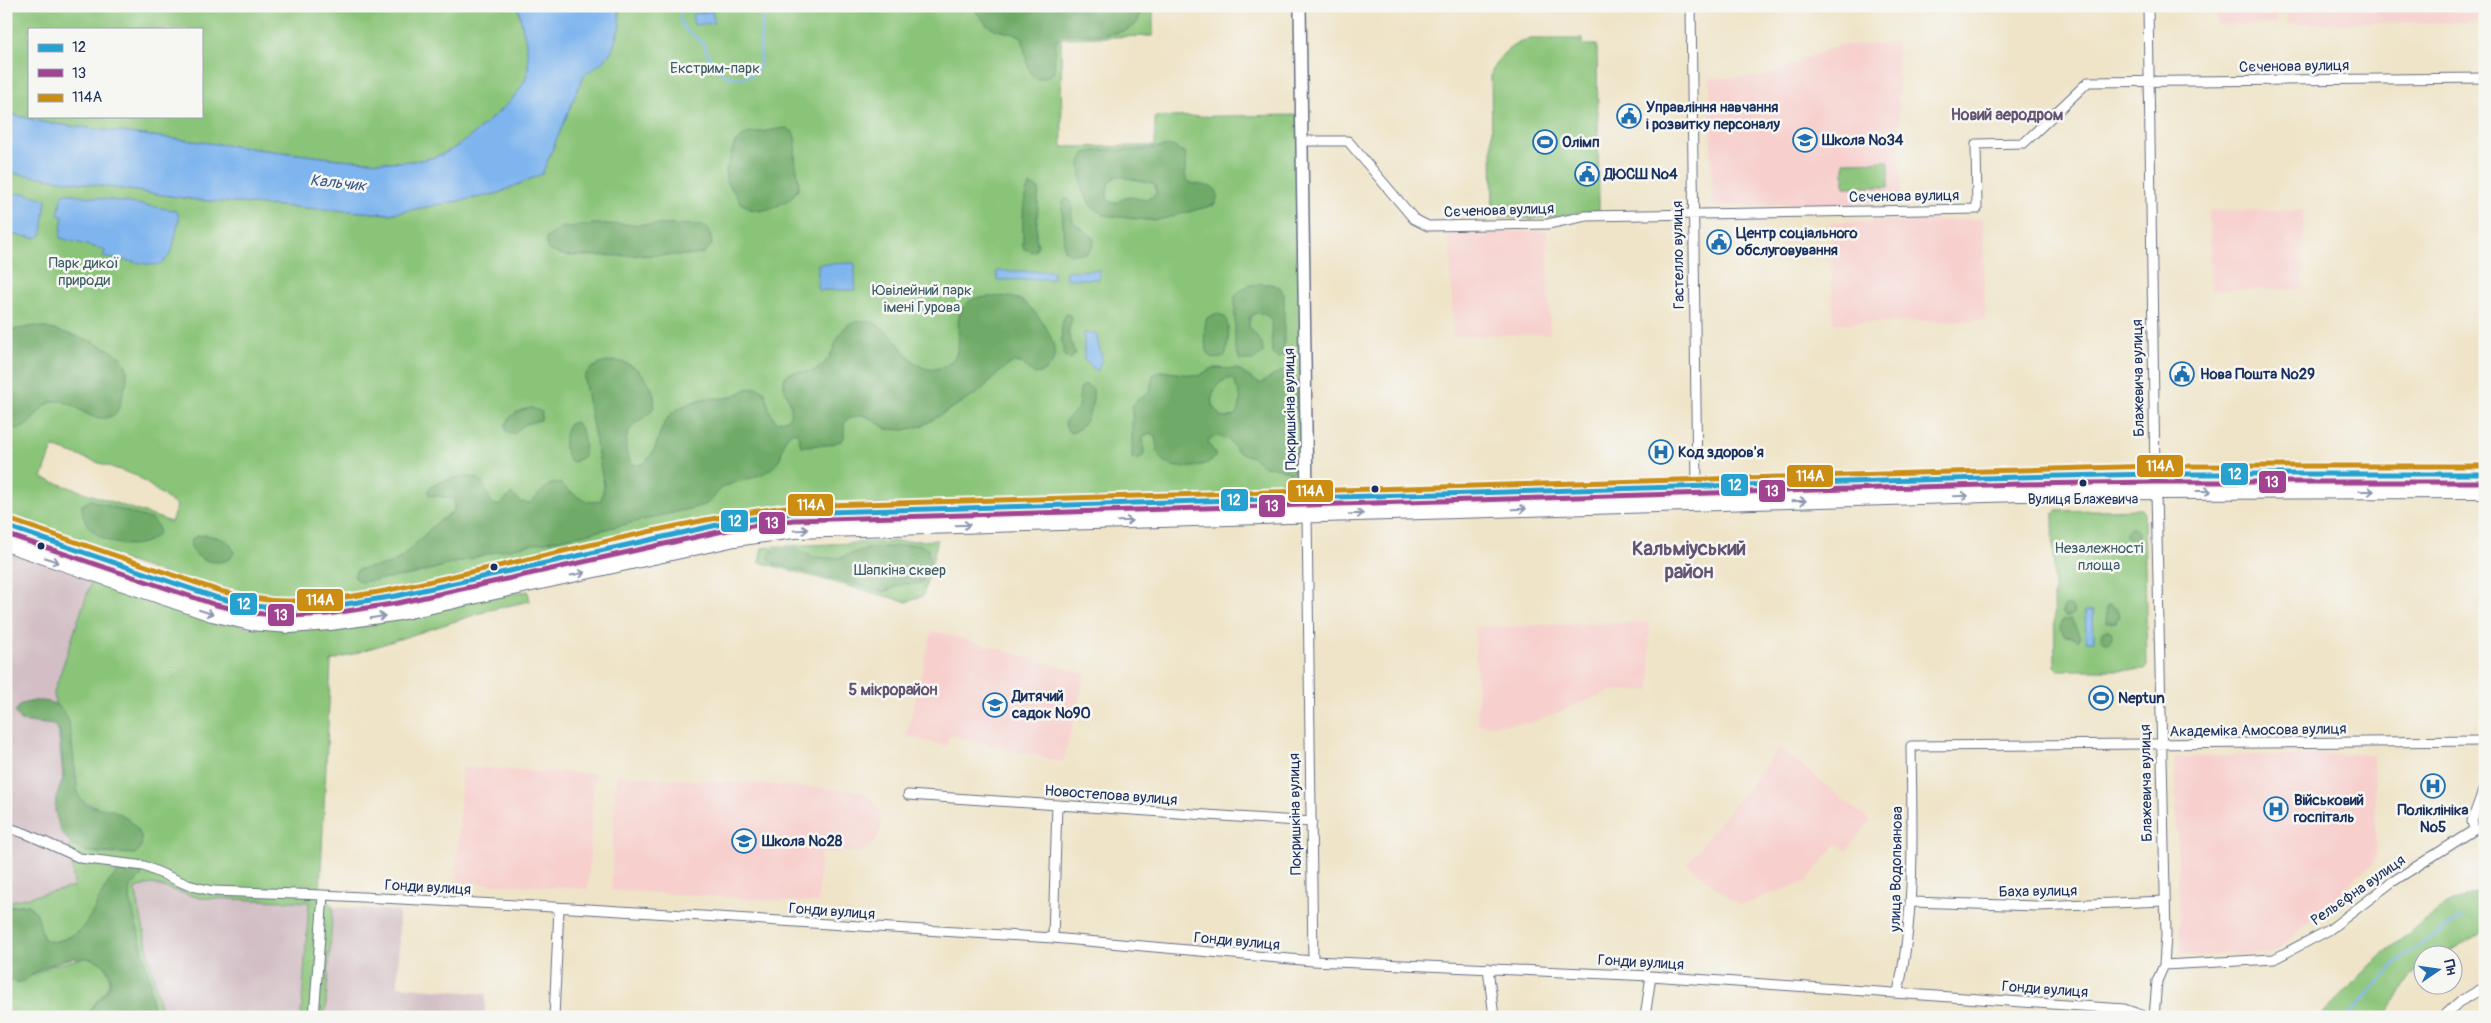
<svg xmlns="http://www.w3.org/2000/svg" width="2491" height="1023" font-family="Pangolin,sans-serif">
<rect width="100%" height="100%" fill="#f6f6f2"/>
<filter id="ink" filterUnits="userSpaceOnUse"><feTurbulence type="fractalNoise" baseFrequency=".02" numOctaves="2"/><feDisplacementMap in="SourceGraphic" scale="10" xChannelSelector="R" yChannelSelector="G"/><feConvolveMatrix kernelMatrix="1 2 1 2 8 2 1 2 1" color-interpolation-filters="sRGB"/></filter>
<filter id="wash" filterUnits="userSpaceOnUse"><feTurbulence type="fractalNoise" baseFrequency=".0096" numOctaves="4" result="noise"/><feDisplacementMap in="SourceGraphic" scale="20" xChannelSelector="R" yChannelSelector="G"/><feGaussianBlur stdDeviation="1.12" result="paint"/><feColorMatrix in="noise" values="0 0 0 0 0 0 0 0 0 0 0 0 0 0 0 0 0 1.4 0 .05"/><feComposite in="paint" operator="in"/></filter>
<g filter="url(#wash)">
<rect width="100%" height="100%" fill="#efe4c8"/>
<path fill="#f7d0ce" d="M2216,6H2276V24L2216,25Z
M2287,6H2477V22L2287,24Z
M1897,44L1901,203L1712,206L1710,78L1762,77L1838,45Z
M2303,210V289L2211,290L2209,211Z
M1983,219L1985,320L1833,323L1831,222Z
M1547,231L1550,334L1453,336L1450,234Z
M1649,622L1651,690L1611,691L1531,723L1478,725L1475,627Z
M932,630L1085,674L1063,762L949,735L946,746L906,736Z
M1779,748L1870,821L1846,851L1837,843L1806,882L1739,905L1687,864Z
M2374,754L2376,860L2274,953L2180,956L2175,757Z
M462,767L594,774L588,889L456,882Z
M616,775L852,790L864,793L874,801L880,812L882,824L878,836L871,846L860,852H821L818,903L611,890Z"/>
<path fill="#d2bec4" d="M6,550L92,579L54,692L75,887L6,902Z
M152,884L200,898L309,902L301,1017H162L134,888Z
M333,907L399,911L398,986L486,994L484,1017H325Z"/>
<path fill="#8ac478" stroke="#527a6b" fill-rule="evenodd" d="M6,6H518C521,24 532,58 527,74C523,90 506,106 494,116C480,129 462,145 445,153C414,167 372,161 338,159L47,123L6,113ZM29,29H201V116H29Z
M618,6H1153V36L1061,38L1062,147L1155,146V117L1298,115L1303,493L814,507L395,590C361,595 326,602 292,603C267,603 243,597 219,592L6,520V172L197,200L389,214L496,194L542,174L584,74L605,60L612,50L617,39L620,14ZM53,447L137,476L177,506L171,522L42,478Z
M1530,39H1582V45H1597L1599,211C1580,211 1563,216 1544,218C1527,220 1510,218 1493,215L1491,74C1498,55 1511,44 1530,39Z
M1889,161V187H1844V162Z
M2141,509L2144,513L2147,666L2144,670H2059L2055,666L2053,514L2056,511ZM2085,611H2093L2094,641H2086Z
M938,540L923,596L907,602L759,562L762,548L776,546Z
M92,579L249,628L528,591L530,601L490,610L331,661L320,892L333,907L325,1017H301L309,902L200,898L152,884L135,888L162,1017H154L141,944L131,910L130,887L141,876L140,872H118C96,894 95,931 61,940C54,942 49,943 43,938L38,921L22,904L6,907V902L74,887L70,842C80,852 101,854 115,854L97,807L82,801L78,794L71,736L60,707L55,704L54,692Z
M58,728C66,739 67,766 63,779Z
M2479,891L2485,894V931L2442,955L2424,956L2423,968L2410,977L2385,1017H2319L2379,957L2446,904Z
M85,958C95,958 103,961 107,970C118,990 91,999 88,1017H12L6,1012V977L17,983L52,965Z"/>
<path fill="#6faa68" stroke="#456c63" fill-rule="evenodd" d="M972,6H1139C1149,45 1077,31 1060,35L1056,43L1054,72C1024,97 1027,47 1021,36L994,29L986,24Z
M786,128L793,132L796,140L795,157L799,183L798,190L790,199L775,207L760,211L750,209L741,203L726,180V170L735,143L746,134Z
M1172,146L1185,153C1187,162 1182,175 1188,181C1195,188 1228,180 1214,205L1155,221L1103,215L1090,205L1082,189L1080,162L1085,153L1102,150H1137ZM1117,176L1152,183L1155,185L1156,194C1148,202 1140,200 1130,196C1121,198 1116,207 1108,200C1105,191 1108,181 1117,176Z
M1030,185L1039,189L1036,237L1038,245L1034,252L1024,249L1023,247C1023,234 1021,193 1030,185Z
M1065,199H1068C1076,206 1069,212 1073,221C1077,230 1107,236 1087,253L1071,254L1064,250L1062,203Z
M593,224L703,225L710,231L712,245L704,253L696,255L568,256L552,252L547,249L546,239L560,228Z
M1271,284L1280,287L1284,295V355L1278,358L1272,354L1271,319L1265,314L1256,313L1250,317L1249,327L1262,343L1263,353L1253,360H1240L1235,348V297C1242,284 1258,283 1271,284Z
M976,298C990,297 1010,294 1022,301C1039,311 1068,353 1047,369C1043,372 1038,375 1033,373C1028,371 1026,366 1022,363H1012L1003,369L978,393L922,426L904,430L887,429L868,417L861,415L848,419L844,423V438L841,441L828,445L801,446L797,433L792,432C780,439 785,453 777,463C763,480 735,479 721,489C715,494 713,501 705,505L586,534L503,550L411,575L361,582L354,577L356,571L360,569L387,565L401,558L435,524L453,512L455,502L451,498L429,495L428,491C432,481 471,472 480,480C487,487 487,498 494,505H499L512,494L521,502L530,503C540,496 545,482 559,483C571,492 586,507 601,500L604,486L584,379C586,371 592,367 600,364C624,354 649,372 654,397C659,419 629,416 626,442C625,451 627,457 632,464L641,465C664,451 653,421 681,407C690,403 701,398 711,398C717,398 723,399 730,397C742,393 752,382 765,392L770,412L776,422L788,419C799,404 778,391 785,376C795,368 807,375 817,369C840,357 832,320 864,321C897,322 908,379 940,368C978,355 939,312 976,298Z
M1217,313L1225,317C1230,326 1229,346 1225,356C1203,369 1202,330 1207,318Z
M1066,314L1070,315L1072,319L1068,332L1075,354L1071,359L1066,358C1061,348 1059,323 1066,314Z
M35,326C54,329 111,344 123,360C130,370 127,382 123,393C121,400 120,412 112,416C88,426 75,398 55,401C35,405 29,440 8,425L6,331Z
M1213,368L1237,369L1260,384L1281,371L1293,372C1297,377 1299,403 1297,409C1294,421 1285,417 1285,436C1285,448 1292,455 1297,465L1295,471L1291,473L1279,468L1263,466L1252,457L1238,452L1228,439L1217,436L1209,439L1208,443L1215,453V457C1205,469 1173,472 1162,460C1157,454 1156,444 1155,436L1149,433L1143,437L1144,455L1138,460L1132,459V406L1138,399L1150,392L1153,375L1161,371L1198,376ZM1231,378C1237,381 1234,383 1237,388C1242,398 1242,405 1235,415L1227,418L1221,417L1212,405C1211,391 1217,381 1231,378Z
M1086,385L1093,389C1095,403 1086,431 1070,433L1066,428L1065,421L1078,408L1080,388Z
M532,408L542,412L541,420L525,424L513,434L507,433L505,426C510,414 520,409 532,408Z
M575,422C584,427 586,446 584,456L574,462L569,460C563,450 563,435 569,424Z
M91,500L153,520L158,527L159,532C143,557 80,544 82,505Z
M2126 534a6 6 0 1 1 12 0a6 6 0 1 1-12 0Z
M206,535C218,537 231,539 234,553C226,571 186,560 191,540L196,536Z
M919,544L928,549L930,561L923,581L916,584L900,585L884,592L775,564L768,558L771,551L795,548L813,557L831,558L843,557L864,549Z
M2110,605L2117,610L2119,617L2116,622L2106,623L2107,606Z
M2062.5 611a5.5 5.5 0 1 1 11 0a5.5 5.5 0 1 1-11 0Z
M2071,619L2080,636L2078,641L2074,637L2065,636L2060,628L2063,620Z
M2101 636a6 6 0 1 1 12 0a6 6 0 1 1-12 0Z
M34,701C52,700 62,705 69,722L78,794C81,799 82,803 88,805C96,808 104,808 112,810C128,815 154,839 135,854L87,852L74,846L61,832L55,812L56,798L64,776L60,731L53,725L20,721L15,712L21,704Z
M128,868L135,869L142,876L130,887L129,895L149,976L154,1017H88C91,1002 108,996 110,982C112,975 107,966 101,963C84,951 52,962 36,972C30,975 27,981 20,982C14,983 11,980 6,977V907L28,905L37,913L43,938C49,943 54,942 61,940C101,929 95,877 128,868Z"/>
<path fill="#7fb5ee" stroke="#4d72a6" d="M518,6H618L620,26L612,50L605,60L584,75L542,174L496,194L389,214L197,200L6,172V113L47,123L338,159C372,161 414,167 445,153C462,145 480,129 494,116C506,106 523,90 527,74C532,58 521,24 518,6Z
M712,11L714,23L694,25L692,14Z
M23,193L46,199L42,234L36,238L6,234V195Z
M67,193L174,210L178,213L179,219C175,235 174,264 154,265L108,258L103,257L105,250L60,238L63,216L58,215L62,195Z
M855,263V290H818V264Z
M1099,270V279H1066V271Z
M997,271H1053V279L997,280Z
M1084,333H1096L1102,359L1097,371L1084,360Z
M2085,611H2093L2094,641H2086Z"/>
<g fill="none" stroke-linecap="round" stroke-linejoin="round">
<path stroke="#7fb5ee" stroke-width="2.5" d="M684,6C671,29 694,32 704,45C708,52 709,60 714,66C726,81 749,83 760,66L761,30L765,6
M2347,1017L2400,959L2462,917"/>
</g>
</g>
<g filter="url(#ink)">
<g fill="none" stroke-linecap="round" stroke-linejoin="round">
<g stroke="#656e83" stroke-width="11">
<path id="minor" d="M1691,6L1697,486
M2148,6L2155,474
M1302,141H1348L1414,219L1428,226L1548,224L1586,216L1977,209L1976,144L2024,143L2088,82L2485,78
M1307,515L1313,961
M908,795L1312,822
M6,827L27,834L80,858L144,866L188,885L212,891L323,895L572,908L1053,938L1313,961L1651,976L2124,1009L2147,1017
M2474,830L2472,821L2485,785
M1911,902L2037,906L2165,901
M1053,938L1057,805
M2164,965L2274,959L2329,930L2392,882L2474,830
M1488,968L1494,1017
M1898,992C1916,911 1912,828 1911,746L2485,741
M314,1017L323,895
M554,1017L559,908
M1645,1017L1651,976
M2154,1017L2157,981L2164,965L2166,935L2156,492
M2443,1017L2459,1002L2485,987"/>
</g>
<g stroke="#656e83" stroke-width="14">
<path id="tertiary" d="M1300,6L1307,498"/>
</g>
<g stroke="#656e83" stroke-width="16">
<path id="primary" d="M6,526L218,598L253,606L290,609L327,607L396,596L731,522L793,513L2019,477L2155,474H2485
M6,544L212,614L250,623L290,626L330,623L400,613L735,539L794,531L2019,494L2156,492L2485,491"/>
</g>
<use href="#minor" stroke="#fff" stroke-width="9"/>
<use href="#tertiary" stroke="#fff" stroke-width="11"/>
<use href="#primary" stroke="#fff" stroke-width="14"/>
<g stroke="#f6f6f2" stroke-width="9">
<path id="bus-1" d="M6,526L218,598L253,606L290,609L327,607L396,596L731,522L793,513L2019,477L2155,474H2485"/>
</g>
<g stroke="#f6f6f2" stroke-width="9">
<path id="bus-2" d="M6,534L216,605L252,613L290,616L328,614L398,603L732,529L794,520L2019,484L2155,482H2485"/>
</g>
<g stroke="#f6f6f2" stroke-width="9">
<path id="bus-3" d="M8,519L220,591C243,596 267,602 291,601C357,601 424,582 489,568C589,546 690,519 793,506L2019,470L2155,466H2485"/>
</g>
<use href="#bus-1" stroke="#27a1d0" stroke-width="5"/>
<use href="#bus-2" stroke="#a04491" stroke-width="5"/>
<use href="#bus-3" stroke="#cb8e13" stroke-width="5"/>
</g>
<defs><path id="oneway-shaft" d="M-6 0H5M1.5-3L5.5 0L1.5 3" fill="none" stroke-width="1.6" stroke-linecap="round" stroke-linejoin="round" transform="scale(1.25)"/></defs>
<g stroke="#8d97ae">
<use href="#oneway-shaft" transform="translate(2204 491)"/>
<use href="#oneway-shaft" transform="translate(2367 491)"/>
<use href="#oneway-shaft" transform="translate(1961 496) rotate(-2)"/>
<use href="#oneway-shaft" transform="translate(1799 501) rotate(-2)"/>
<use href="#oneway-shaft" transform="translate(1519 509) rotate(-2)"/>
<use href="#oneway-shaft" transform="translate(1356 514) rotate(-2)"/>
<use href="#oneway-shaft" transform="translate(1125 521) rotate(-2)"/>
<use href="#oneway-shaft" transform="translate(963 525) rotate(-2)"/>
<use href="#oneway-shaft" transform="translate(801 530) rotate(-3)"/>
<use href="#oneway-shaft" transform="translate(52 560) rotate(19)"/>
<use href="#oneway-shaft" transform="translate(578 574) rotate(-12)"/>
<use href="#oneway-shaft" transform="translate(206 612) rotate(18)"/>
<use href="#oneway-shaft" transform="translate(378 617) rotate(-9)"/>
</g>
</g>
<defs>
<g id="civic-ring" transform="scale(1.25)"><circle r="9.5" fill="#f6f6f2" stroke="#1f6fb2" stroke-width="1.5"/><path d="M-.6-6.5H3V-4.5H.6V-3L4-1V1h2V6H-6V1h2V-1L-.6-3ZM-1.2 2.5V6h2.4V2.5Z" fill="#1f6fb2"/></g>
<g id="school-ring" transform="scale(1.25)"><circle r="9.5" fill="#f6f6f2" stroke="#1f6fb2" stroke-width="1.5"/><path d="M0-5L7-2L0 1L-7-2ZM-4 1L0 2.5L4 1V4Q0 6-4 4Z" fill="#1f6fb2"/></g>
<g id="stadium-ring" transform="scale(1.25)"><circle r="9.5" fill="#f6f6f2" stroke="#1f6fb2" stroke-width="1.5"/><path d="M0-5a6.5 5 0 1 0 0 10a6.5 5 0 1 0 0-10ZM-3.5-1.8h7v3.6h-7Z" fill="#1f6fb2"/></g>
<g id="hospital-ring" transform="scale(1.25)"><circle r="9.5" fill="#f6f6f2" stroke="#1f6fb2" stroke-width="1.5"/><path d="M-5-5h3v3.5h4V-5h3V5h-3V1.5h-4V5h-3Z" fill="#1f6fb2"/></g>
</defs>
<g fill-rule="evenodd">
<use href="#civic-ring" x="1629" y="116"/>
<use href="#school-ring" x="1805" y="140"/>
<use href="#stadium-ring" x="1545" y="142"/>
<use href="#civic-ring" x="1587" y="174"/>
<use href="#civic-ring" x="1719" y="242"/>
<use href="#civic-ring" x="2182" y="374"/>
<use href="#hospital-ring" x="1661" y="452"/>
<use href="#stadium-ring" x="2101" y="698"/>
<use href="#school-ring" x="995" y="705"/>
<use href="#hospital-ring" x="2433" y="786"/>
<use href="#hospital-ring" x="2276" y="809"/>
<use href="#school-ring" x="744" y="841"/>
</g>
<g fill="#1b2f5e" stroke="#f6f6f2" stroke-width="2">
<circle cx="2083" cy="483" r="4.5"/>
<circle cx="1375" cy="489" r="4.5"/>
<circle cx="41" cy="546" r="4.5"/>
<circle cx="494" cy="567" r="4.5"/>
</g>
<g text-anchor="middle" stroke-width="5" stroke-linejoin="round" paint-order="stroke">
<g font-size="14" fill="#1b2f5e" stroke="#f6f6f2">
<text x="2083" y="504">Вулиця Блажевича</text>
</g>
<g font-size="15" fill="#1b2f5e" stroke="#f6f6f2">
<text transform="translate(2294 66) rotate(-1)" y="5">Сєченова вулиця</text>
<text transform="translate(1904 196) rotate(-1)" y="5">Сєченова вулиця</text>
<text transform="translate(1499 210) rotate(-2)" y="5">Сєченова вулиця</text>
<text transform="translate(1678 255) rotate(-91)" y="5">Гастелло вулиця</text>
<text transform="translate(2138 378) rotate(-91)" y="5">Блажевича вулиця</text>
<text transform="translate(1290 409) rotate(-91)" y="5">Покришкіна вулиця</text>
<text transform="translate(2258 730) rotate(-1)" y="5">Академіка Амосова вулиця</text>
<text transform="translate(2146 783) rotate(-91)" y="5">Блажевича вулиця</text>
<text transform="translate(1111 795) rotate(4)" y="5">Новостепова вулиця</text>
<text transform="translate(1295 814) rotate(-91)" y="5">Покришкіна вулиця</text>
<text transform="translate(1896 869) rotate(-89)" y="5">улица Водопьянова</text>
<text transform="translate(428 887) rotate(3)" y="5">Гонди вулиця</text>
<text transform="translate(2358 890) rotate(-35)" y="5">Рельєфна вулиця</text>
<text transform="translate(2038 891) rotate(-1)" y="5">Баха вулиця</text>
<text transform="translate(832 911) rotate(4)" y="5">Гонди вулиця</text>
<text transform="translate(1237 941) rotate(5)" y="5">Гонди вулиця</text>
<text transform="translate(1641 962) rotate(3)" y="5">Гонди вулиця</text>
<text transform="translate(2045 989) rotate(4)" y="5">Гонди вулиця</text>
</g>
<g font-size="15" fill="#3c5c66" stroke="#f6f6f2">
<text x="715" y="73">Екстрим-парк</text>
<text x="84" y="268">Парк дикої<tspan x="84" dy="17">природи</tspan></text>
<text x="922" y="295">Ювілейний парк<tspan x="922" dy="17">імені Гурова</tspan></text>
<text x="2099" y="553">Незалежності<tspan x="2099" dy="17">площа</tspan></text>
<text x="900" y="575">Шапкіна сквер</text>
</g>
<g font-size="15" font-weight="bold" fill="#1b2f5e" stroke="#f6f6f2" text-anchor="start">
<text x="1646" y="112">Управління навчання<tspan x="1646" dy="17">і розвитку персоналу</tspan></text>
<text x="1822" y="145">Школа №34</text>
<text x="1562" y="147">Олімп</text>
<text x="1604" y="179">ДЮСШ №4</text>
<text x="1736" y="238">Центр соціального<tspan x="1736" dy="17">обслуговування</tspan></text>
<text x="2200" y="379">Нова Пошта №29</text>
<text x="1678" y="457">Код здоров'я</text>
<text x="1012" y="701">Дитячий<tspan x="1012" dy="17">садок №90</tspan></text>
<text x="2118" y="703">Neptun</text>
<text x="2294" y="805">Військовий<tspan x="2294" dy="17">госпіталь</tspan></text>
<text x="2433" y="815" text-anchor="middle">Поліклініка<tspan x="2433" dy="17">№5</tspan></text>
<text x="762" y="846">Школа №28</text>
</g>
<g font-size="16" font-weight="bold" fill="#645473" stroke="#f6f6f2">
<text x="2007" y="120">Новий аеродром</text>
<text x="893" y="695">5 мікрорайон</text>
</g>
<g font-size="16" font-style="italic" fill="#395789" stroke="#f6f6f2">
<text transform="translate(338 182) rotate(6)" y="6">Кальчик</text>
</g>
<g font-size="20" font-weight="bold" fill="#645473" stroke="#f6f6f2">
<text x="1689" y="555">Кальміуський<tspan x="1689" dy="23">район</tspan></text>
</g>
</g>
<g stroke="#f6f6f2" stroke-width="2">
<rect x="2136" y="454" width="48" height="24" rx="5" fill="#cb8e13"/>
<rect x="2220" y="462" width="29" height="24" rx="5" fill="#27a1d0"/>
<rect x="1786" y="464" width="48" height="24" rx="5" fill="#cb8e13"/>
<rect x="2258" y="470" width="29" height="24" rx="5" fill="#a04491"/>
<rect x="1720" y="473" width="29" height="24" rx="5" fill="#27a1d0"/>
<rect x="1287" y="479" width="47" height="24" rx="5" fill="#cb8e13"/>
<rect x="1758" y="479" width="28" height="24" rx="5" fill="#a04491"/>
<rect x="1220" y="488" width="29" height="24" rx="5" fill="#27a1d0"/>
<rect x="787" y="493" width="47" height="24" rx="5" fill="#cb8e13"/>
<rect x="1258" y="494" width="28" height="24" rx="5" fill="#a04491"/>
<rect x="720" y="509" width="29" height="24" rx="5" fill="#27a1d0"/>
<rect x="758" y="511" width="28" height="24" rx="5" fill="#a04491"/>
<rect x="296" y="588" width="48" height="24" rx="5" fill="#cb8e13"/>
<rect x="229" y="592" width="29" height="24" rx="5" fill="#27a1d0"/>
<rect x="267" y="603" width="28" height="24" rx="5" fill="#a04491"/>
</g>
<g font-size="14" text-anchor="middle" font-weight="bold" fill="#fff">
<text x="2160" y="471">114А</text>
<text x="2235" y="479">12</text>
<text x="1810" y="481">114А</text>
<text x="2272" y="487">13</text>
<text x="1735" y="490">12</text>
<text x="1310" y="496">114А</text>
<text x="1772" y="496">13</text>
<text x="1234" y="505">12</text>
<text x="811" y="510">114А</text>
<text x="1272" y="511">13</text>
<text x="735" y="526">12</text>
<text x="772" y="528">13</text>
<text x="320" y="605">114А</text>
<text x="244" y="609">12</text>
<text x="281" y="620">13</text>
</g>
<rect width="2491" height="1023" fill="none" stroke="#f6f6f2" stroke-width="25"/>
<rect x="28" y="28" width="175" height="90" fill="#f6f6f2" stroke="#9ea6b7"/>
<rect x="38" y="44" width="25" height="8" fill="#27a1d0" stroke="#9ea6b7"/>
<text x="72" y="52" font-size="15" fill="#1b2f5e">12</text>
<rect x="38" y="69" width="25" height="8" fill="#a04491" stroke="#9ea6b7"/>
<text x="72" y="78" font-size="15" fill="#1b2f5e">13</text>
<rect x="38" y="94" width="25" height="8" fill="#cb8e13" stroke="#9ea6b7"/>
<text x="72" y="102" font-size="15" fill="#1b2f5e">114А</text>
<g transform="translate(2438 970) rotate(77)"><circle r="24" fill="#f6f6f2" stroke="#9ea6b7"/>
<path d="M0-4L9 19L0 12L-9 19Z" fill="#1f6fb2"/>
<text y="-8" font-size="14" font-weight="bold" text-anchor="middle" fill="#1b2f5e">Пн</text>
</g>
</svg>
